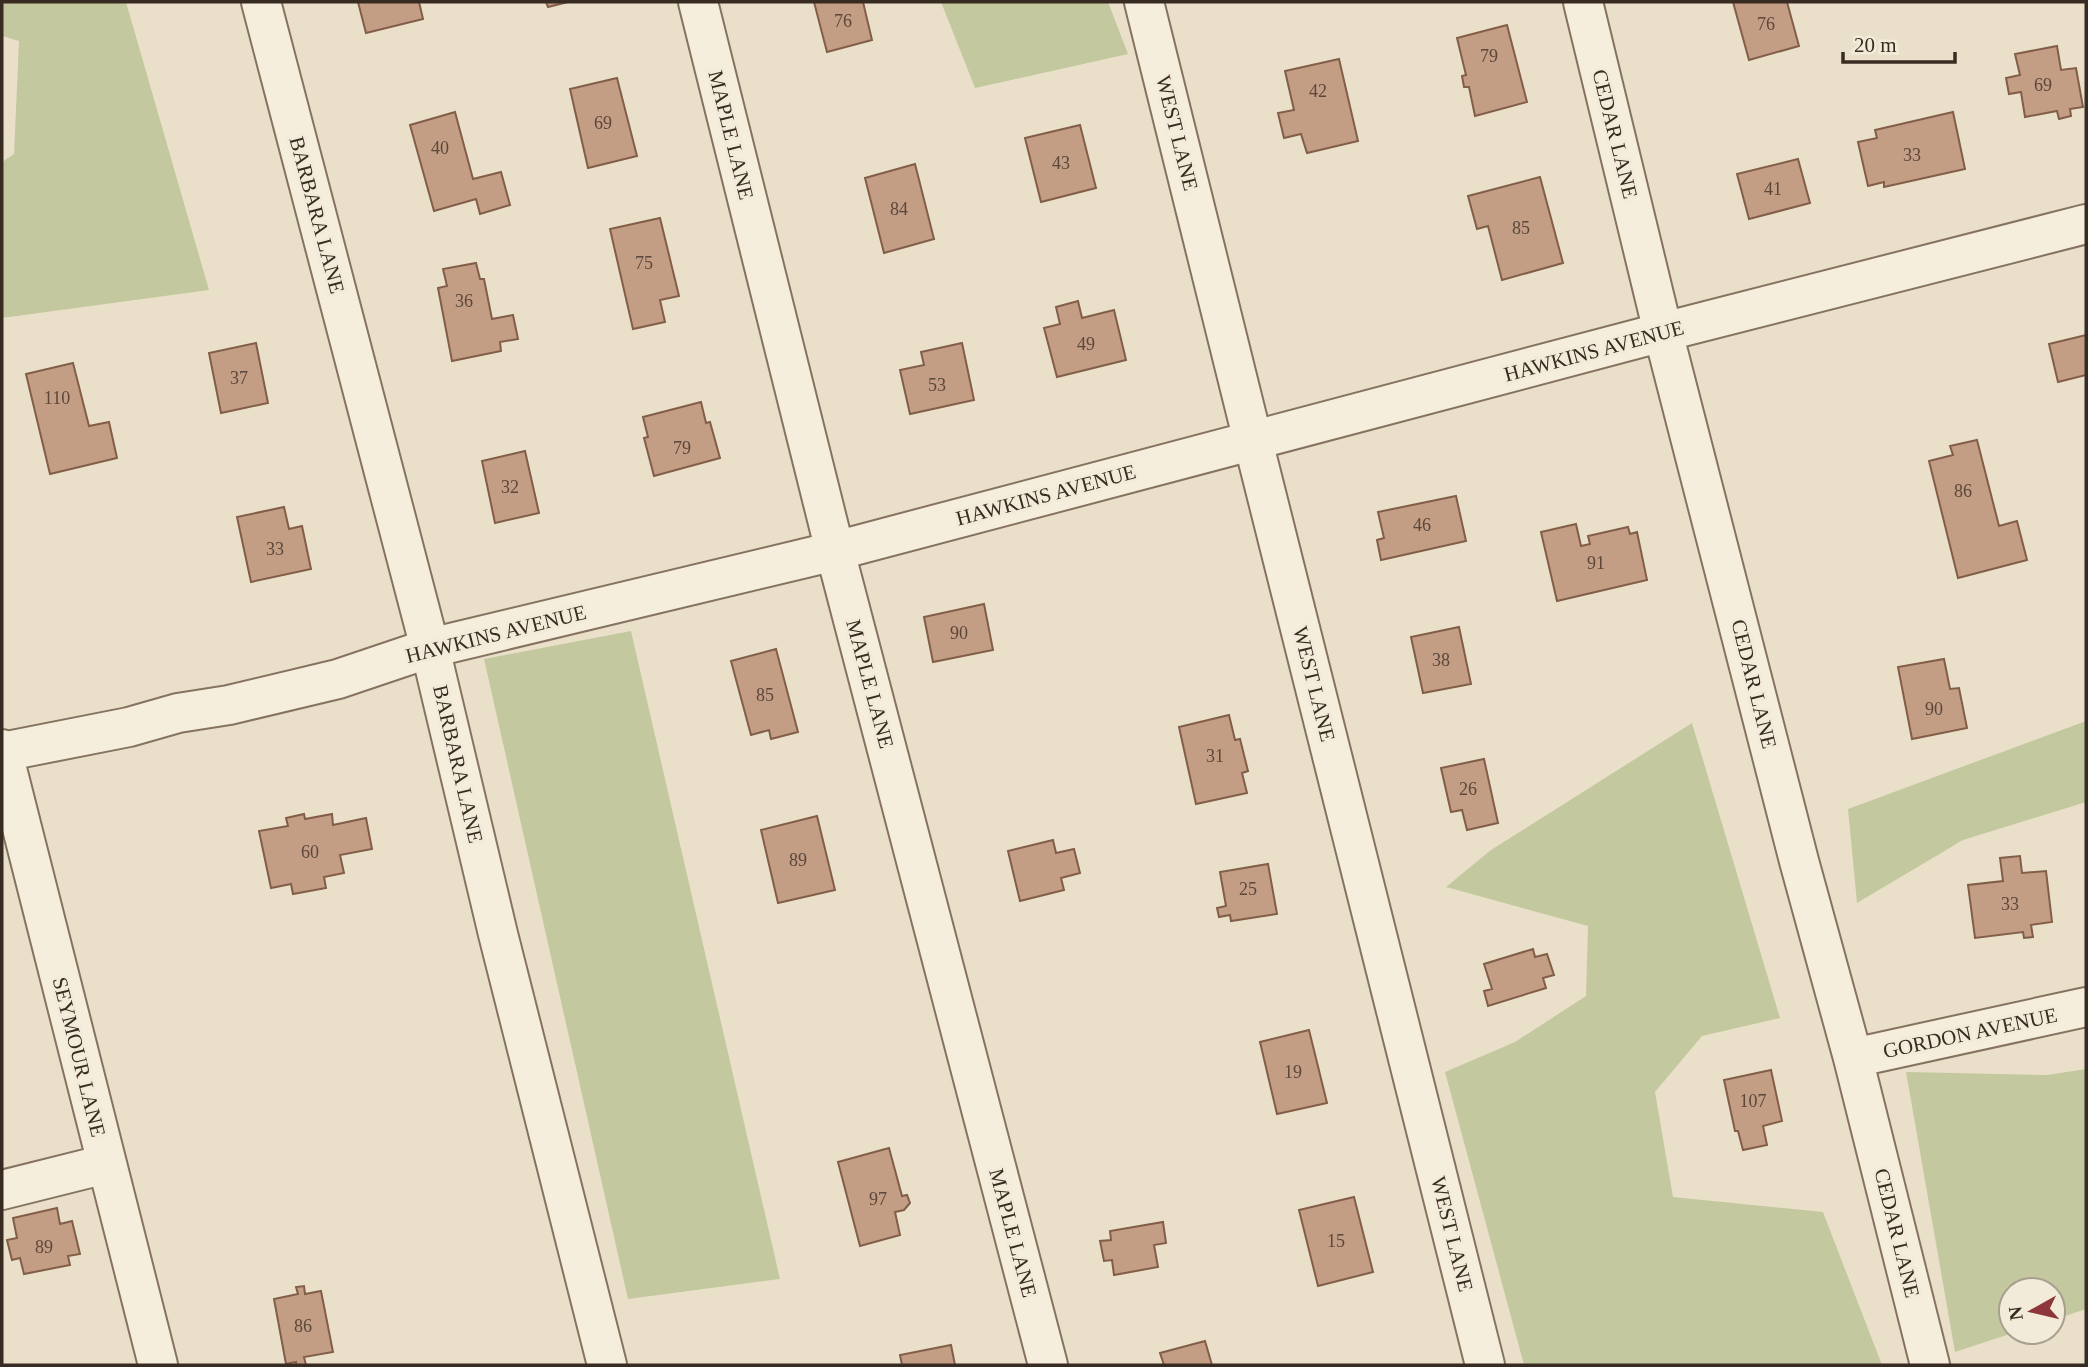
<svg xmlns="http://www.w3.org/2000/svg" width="2088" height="1367" font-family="'Times New Roman',serif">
<rect width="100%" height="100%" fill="#eae0ca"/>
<path fill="#c4c89f" d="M2,2H126L209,290L2,318V162L14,154L19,41L2,36Z
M941,2H1108L1128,54L975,88Z
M631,631L780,1279L628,1299L484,659Z
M2086,721V802L1963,840L1857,903L1848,809Z
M1692,723L1780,1018L1702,1036L1655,1092L1673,1197L1823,1212L1882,1365H1524L1445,1072L1515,1042L1586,996L1588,926L1446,887L1491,850Z
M2086,1069V1309L2053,1320V1290H2011V1332H2016L1955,1352L1906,1072L2047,1075Z"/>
<path fill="#c49d85" stroke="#825e49" stroke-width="2" d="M358,2H419L423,19L366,33Z
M546,2H568L548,7Z
M814,2H863L872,40L827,52Z
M1733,2H1787L1799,46L1749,60Z
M1507,25L1527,102L1475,116L1469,87H1464L1462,76L1466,75L1457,38Z
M2057,46L2061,70L2076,68L2083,107L2070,109L2071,116L2059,119L2057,111L2025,117L2021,92L2009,94L2006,78L2020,75L2015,54Z
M1339,59L1358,141L1307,153L1301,134L1284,138L1278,113L1294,110L1285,71Z
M617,78L637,156L588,168L570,89Z
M455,112L473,179L501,172L510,205L480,214L476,199L434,211L410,125Z
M1953,112L1965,169L1884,187V182L1868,186L1858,142L1877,138L1875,130Z
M1080,125L1096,188L1041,202L1025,138Z
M1798,159L1810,203L1749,219L1737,174Z
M915,164L934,239L884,253L865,178Z
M1540,177L1563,263L1502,280L1488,226L1477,229L1468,196Z
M660,218L679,296L660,300L665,322L633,329L610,229Z
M476,263L480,279H484L492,319L513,315L518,339L500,342L501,351L452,361L438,288L447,286L443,269Z
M1078,301L1082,318L1114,310L1126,360L1057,377L1044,328L1060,324L1056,307Z
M2086,335V375L2058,382L2049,344Z
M256,343L268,403L221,413L209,353Z
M962,343L974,400L910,414L900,370L924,365L921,352Z
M73,363L89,426L109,422L117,458L50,474L26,374Z
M701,402L706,423L710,422L720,458L654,476L644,438L648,437L643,417Z
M1977,440L1999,526L2017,521L2027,560L1958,578L1929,461L1953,455L1950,446Z
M525,451L539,513L495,523L482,461Z
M1456,496L1466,541L1381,560L1377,540L1384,538L1378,512Z
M284,507L289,529L302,526L311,569L251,582L237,517Z
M1576,524L1581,546L1590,544L1588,536L1628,527L1630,534L1637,532L1647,580L1557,601L1541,532Z
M984,604L993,650L933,662L924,617Z
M1459,627L1471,684L1423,693L1411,637Z
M776,649L798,732L771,739L769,730L751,735L731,661Z
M1944,659L1950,689L1959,688L1967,728L1912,739L1898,667Z
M1229,715L1235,740L1240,739L1248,771L1242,773L1247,793L1196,804L1179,727Z
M1484,759L1498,823L1467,830L1462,810L1451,812L1441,768Z
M304,814L305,819L332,814L333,825L366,818L372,849L340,855L344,873L324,877L326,888L293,894L291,884L271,888L259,831L288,826L286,818Z
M817,816L835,890L778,903L761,830Z
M1053,840L1056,853L1074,849L1080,873L1061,878L1064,890L1020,901L1008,851Z
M2020,856L2022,873L2046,871L2052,922L2031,925L2033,937L2024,938L2023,932L1975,938L1968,885L2003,881L2000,858Z
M1268,864L1277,914L1231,921L1230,915L1219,917L1217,908L1226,906L1220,872Z
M1533,949L1535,957L1547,954L1554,975L1543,978L1546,988L1488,1006L1484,991L1492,989L1484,964Z
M1309,1030L1327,1103L1277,1114L1260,1042Z
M1771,1070L1782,1121L1763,1126L1767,1145L1743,1150L1738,1131H1735L1724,1080Z
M889,1148L902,1196L907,1195L910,1203L904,1210L895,1212L900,1235L860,1246L838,1162Z
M1354,1197L1373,1272L1318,1286L1299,1210Z
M57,1208L60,1224L72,1221L80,1254L68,1256L70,1265L24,1274L20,1258L12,1260L7,1240L17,1238L13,1218Z
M1163,1222L1166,1243L1154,1245L1158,1267L1114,1275L1112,1260L1104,1261L1100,1241L1111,1240L1110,1231Z
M304,1286L305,1294L321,1291L333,1352L304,1357L306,1365H296V1362L286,1364L274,1299L298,1294L296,1287Z
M1205,1341L1212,1365H1164L1160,1353Z
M951,1345L955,1365H902L900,1355Z"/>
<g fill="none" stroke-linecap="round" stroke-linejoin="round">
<g stroke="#857360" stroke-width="42">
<path id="minor" d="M261,2L430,648L498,934L607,1365
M698,2L835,551L1048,1365
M1144,2L1253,441L1485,1365
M1583,2L1663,332L1799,861L1853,1058L1930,1365
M2,749L158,1365
M2,752L129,727L178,713L229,705L338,679L430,648L835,551L1663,332L2086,224
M1853,1058L2086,1007
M2,1190L106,1164"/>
</g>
<use href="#minor" stroke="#f6eedd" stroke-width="38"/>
</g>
<g text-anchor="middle" stroke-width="6" stroke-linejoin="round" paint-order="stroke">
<g font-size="18" fill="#5b483b">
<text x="843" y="27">76</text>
<text x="1766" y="30">76</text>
<text x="1489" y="62">79</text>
<text x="2043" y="91">69</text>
<text x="1318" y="97">42</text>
<text x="603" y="129">69</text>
<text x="440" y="154">40</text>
<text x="1912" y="161">33</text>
<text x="1061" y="169">43</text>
<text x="1773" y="195">41</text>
<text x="899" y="215">84</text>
<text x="1521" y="234">85</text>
<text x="644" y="269">75</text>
<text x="464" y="307">36</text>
<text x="1086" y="350">49</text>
<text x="239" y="384">37</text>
<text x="937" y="391">53</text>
<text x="57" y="404">110</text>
<text x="682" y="454">79</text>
<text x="510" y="493">32</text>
<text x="1963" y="497">86</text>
<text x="1422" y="531">46</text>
<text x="275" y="555">33</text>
<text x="1596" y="569">91</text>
<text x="959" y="639">90</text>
<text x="1441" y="666">38</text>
<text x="765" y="701">85</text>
<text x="1934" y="715">90</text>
<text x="1215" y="762">31</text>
<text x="1468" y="795">26</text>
<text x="310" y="858">60</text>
<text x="798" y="866">89</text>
<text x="1248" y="895">25</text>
<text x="2010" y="910">33</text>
<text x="1293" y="1078">19</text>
<text x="1753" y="1107">107</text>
<text x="878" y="1205">97</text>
<text x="1336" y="1247">15</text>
<text x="44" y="1253">89</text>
<text x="303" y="1332">86</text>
</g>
<g font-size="21" fill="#382c22" stroke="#f3ebd9">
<text transform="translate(1177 133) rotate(76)" y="7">WEST LANE</text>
<text transform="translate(1615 134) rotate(76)" y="7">CEDAR LANE</text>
<text transform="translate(731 135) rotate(76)" y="7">MAPLE LANE</text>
<text transform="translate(317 215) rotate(75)" y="7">BARBARA LANE</text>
<text transform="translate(1594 351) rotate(-15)" y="7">HAWKINS AVENUE</text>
<text transform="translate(1046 495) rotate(-15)" y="7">HAWKINS AVENUE</text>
<text transform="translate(496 634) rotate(-14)" y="7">HAWKINS AVENUE</text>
<text transform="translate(870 684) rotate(75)" y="7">MAPLE LANE</text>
<text transform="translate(1314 684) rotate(76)" y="7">WEST LANE</text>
<text transform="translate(1754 684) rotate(76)" y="7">CEDAR LANE</text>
<text transform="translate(458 764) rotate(77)" y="7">BARBARA LANE</text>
<text transform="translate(1970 1033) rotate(-12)" y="7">GORDON AVENUE</text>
<text transform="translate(79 1057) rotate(76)" y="7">SEYMOUR LANE</text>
<text transform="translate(1013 1233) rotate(75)" y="7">MAPLE LANE</text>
<text transform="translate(1897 1233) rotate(76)" y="7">CEDAR LANE</text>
<text transform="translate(1452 1234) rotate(76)" y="7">WEST LANE</text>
</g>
</g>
<rect width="2088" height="1367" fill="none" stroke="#382c22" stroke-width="7"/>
<g transform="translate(2032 1311) rotate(262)"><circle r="33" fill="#f3ebd9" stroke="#a89f90" stroke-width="2"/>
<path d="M0-5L12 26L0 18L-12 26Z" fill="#8e373a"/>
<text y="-10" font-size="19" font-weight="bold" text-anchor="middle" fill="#382c22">N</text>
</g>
<path d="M1843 52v10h112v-10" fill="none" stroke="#382c22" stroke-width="3.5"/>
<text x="1854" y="52" font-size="21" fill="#382c22" stroke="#f3ebd9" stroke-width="5" paint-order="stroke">20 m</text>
</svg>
